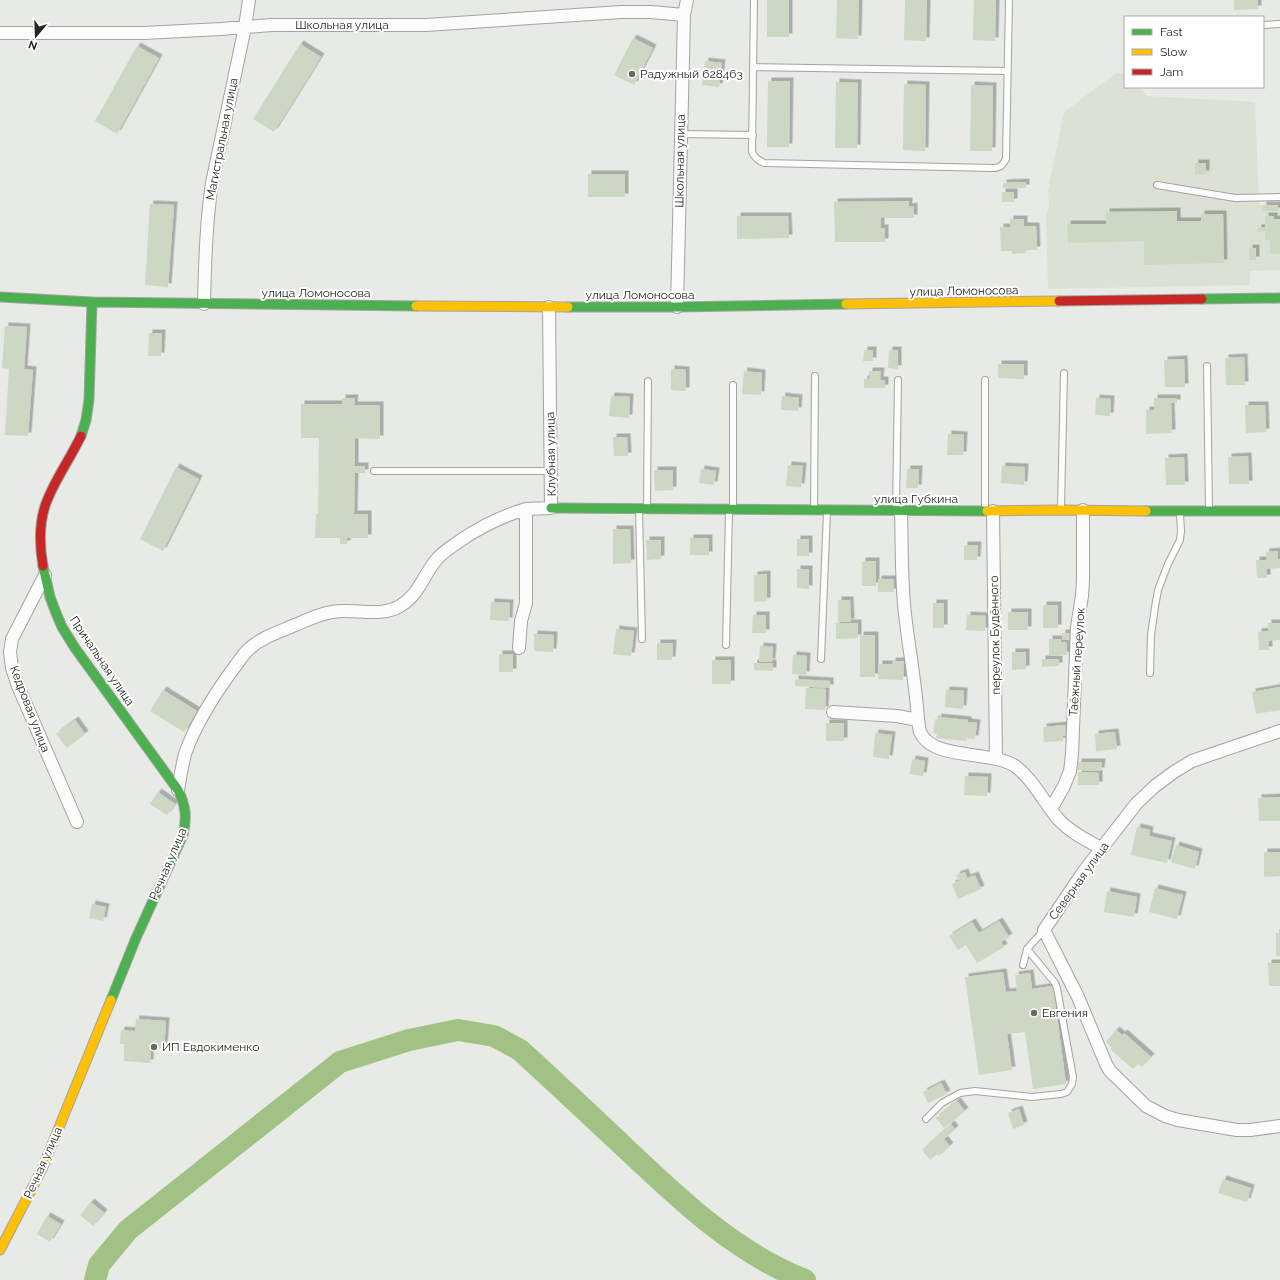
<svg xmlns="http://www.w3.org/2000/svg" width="1280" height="1280" font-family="Raleway,sans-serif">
<defs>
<filter id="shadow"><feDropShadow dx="3.5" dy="-3.5" stdDeviation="0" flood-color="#0004"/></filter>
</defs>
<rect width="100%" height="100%" fill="#e7eae5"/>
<path fill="#dbe2d5" d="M1116,73H1125V87H1139L1147,96L1255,102L1259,205H1280V270L1250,271V285L1048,289L1046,214L1049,207L1048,190L1064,112Z"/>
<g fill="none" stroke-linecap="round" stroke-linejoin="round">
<path stroke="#a2c285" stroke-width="22" d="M95,1280L99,1265L128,1230L340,1062L409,1040L458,1030L494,1036L520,1050C554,1081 587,1112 620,1143C676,1196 733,1252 805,1280"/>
</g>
<path fill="#cdd7c4" filter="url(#shadow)" d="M767,0H789V37H767Z
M837,0H859L858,39L836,38Z
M905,0H927L926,41L904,40Z
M974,0H996L995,41L973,40Z
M1234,0H1258V9L1234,10Z
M633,38L653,48L634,85L614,75Z
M300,44L321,57L274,132L253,119Z
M137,46L159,58L117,134L95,121Z
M705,61L722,63L719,87L702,85Z
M768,81H790L789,147H767Z
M836,82L858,83L857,148H835Z
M904,84L926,85L925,151L903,150Z
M971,85L993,86L992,151H970Z
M1195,163H1206V174L1195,175Z
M588,174H625V197H588Z
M1026,182V188H1003V183Z
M1002,192H1014V202H1002Z
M909,201V207L914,206V218H881V228H885V242H835L834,202Z
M150,204L174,205L168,287L145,285Z
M1263,205H1278V211H1263Z
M1177,211V221H1201V214H1223L1224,263L1144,265V241L1068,243L1067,224H1106V212Z
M737,216H788L789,238L737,239Z
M1265,216H1274V219H1280V254H1270V240H1265V231L1258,232V228L1265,227Z
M1010,219H1024V226H1036L1037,250H1026V253L1012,254V251H1001L1000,227H1010Z
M1249,248H1256V260H1249Z
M5,326L27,327L24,369L33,370L28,436L5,435L9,369L2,368Z
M149,333H162L161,356H148Z
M864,350H873V361H863Z
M889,350H898V369L888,368Z
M1244,357L1245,385H1226L1225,358Z
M1184,359L1185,387H1165L1164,360Z
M998,364H1024V379L998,378Z
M671,369L686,370V391L671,390Z
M744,371L762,373L761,395L742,394Z
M869,371H881L880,380H885V388H864V379H869Z
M611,396L630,397L629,418L609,416Z
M782,396L799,398L798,411L781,410Z
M342,398H355L354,405H380V439L355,438V466H365V473H355L354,514H368V538H347V544H340V538H315L316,513L318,514L319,438H301V404H342Z
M1096,398L1111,399L1110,416L1095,415Z
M1154,398H1177V403H1171L1172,433L1146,434V410H1154Z
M1245,405H1265L1266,432L1246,433Z
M948,434L964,435L963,455H947Z
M613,437H627L628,456H614Z
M1248,456L1249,484H1229L1228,457Z
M1184,457L1185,485H1166L1165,458Z
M788,465L803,466L801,487L786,486Z
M1002,466L1025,467L1024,485L1001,483Z
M176,467L199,479L163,551L140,539Z
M701,469L716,471L714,485L699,483Z
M907,469H919L918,488H906Z
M654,470H673V490L655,491Z
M613,529H630L631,563L613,564Z
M690,538H709V555H690Z
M797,539H809V556H797Z
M646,540H661V559L647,560Z
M964,545H978L977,560H964Z
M1278,551V559H1280V568L1267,569V578H1257L1256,560H1266V552Z
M862,561H876V586H862Z
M797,569H809V589L797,588Z
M767,574V601L754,602V575Z
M878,579H894V592H878Z
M838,600H850L851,622H838Z
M491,602L510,603L509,621L490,620Z
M933,603H944V628H933Z
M1043,605H1058V628H1043Z
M1008,612H1028V630H1008Z
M753,615H766V633H752Z
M967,615L986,616L985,631L966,630Z
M836,623H858V638L836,639Z
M1268,623H1280V640L1269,641V650H1259L1258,632L1268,631Z
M616,629L634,631L631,656L613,654Z
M1062,633H1070V640H1062Z
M534,634L554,635L553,652L534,651Z
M860,635H875V677H860Z
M1049,639H1061V642H1066L1067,655L1049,656Z
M657,643H673L672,660H657Z
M760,646L773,647L772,662H759Z
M1012,652H1026V669L1012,670Z
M499,654H513V672H499Z
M793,655L807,656L806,675L792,674Z
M1042,659H1059V666L1042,667Z
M712,660H731V684H712Z
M892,661H904L903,680L878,679L879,664H892Z
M754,663H773V671L754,670Z
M795,679L830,681V688L795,686Z
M1280,687V710L1256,714L1252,692Z
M806,688L826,689L825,710L805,709Z
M163,690L197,711L184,732L150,711Z
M946,690L964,691L963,709L945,707Z
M938,717L968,720V722L977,723L975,739L966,738V741L936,738L937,734L933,733L935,719L938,720Z
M75,720L85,734L67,748L56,734Z
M826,723H844V741H826Z
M1065,725L1066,736H1063V741L1044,742L1043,727Z
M1115,732L1117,749L1096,751L1095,734Z
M875,733L892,735L889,759L873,757Z
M912,759L925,761L923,776L910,774Z
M1078,762H1102L1101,771L1078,770Z
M1078,772L1099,773V785H1078Z
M965,776L988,777L987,796L964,795Z
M158,792L175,804L167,815L150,804Z
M1280,797V821H1259L1258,798Z
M1137,827L1150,830L1149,836L1172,841L1167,863L1131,855Z
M1176,845L1199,852L1195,869L1171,862Z
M1264,852H1280V876L1264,877Z
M965,872L967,878L975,875L981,889L958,899L952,884L959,881L956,875Z
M1155,888L1183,895L1177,919L1149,912Z
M1107,891L1137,897L1134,917L1104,912Z
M92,904L106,907L103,921L89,918Z
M999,921L1009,937L1001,942L1004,947L977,963L966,945L958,950L949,936L972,922L979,933Z
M1276,933H1280V956H1276Z
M1268,963H1280V986H1269Z
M1003,972L1006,992L1017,991L1015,975L1030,973L1032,989L1053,986L1066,1084L1033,1089L1025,1032L1007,1034L1012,1070L979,1075L965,977Z
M136,1019L166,1021L164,1048L151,1047L150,1063L124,1061V1044H120L121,1030L135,1031Z
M1116,1030L1122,1035L1124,1033L1151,1057L1142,1067L1138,1064L1133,1069L1110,1049L1112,1048L1106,1042Z
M941,1083L947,1094L928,1103L923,1092Z
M957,1101L965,1111L944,1128L936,1118Z
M1019,1109L1024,1125L1013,1129L1008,1113Z
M951,1124L955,1129L944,1139L950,1146L939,1156L937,1154L930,1160L922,1150Z
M1223,1179L1251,1188L1247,1202L1218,1193Z
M91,1202L104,1213L93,1226L80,1215Z
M47,1216L61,1224L50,1242L37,1234Z"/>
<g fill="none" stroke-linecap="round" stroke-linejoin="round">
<g stroke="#a2a4a0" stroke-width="8">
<path id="lane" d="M754,0L752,152C755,158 758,160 764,163L992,168C1000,168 1002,166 1006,159L1009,0
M1263,25L1280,24
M753,67L1007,71
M681,134L753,135
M1157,185L1235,198L1280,197
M1207,366L1209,510
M985,380V510
M374,471H551
M647,507L648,381
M1061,508L1064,373
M733,509V385
M814,509L815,376
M639,510L642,639
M896,510L898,380
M726,645L729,512
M821,659L827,512
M1150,673L1151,635L1155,607L1158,590L1168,564L1180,540L1181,531L1180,514
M1023,965L1027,949
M926,1119L942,1103L960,1093L975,1091L1032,1097L1061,1094L1067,1092L1072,1084L1073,1077L1057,988L1055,983L1027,949L1044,930"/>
</g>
<g stroke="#a2a4a0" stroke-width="14">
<path id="street" d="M0,33H144L221,29L271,25H426L621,12H651L684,15
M204,304C205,264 206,223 212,183L245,27L249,0
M677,307L684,15L687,0
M901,510C902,545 901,580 905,614C909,650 916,685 918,720
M993,511L996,759
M45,575L12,639L10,652L12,668L18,686L77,822
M519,648L521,621L526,603V509L551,508L549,307
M833,712L897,716L918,720C919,724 919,729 920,732C933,761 991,750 1015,766C1034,780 1044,803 1059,820C1071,833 1087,840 1102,849
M1280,731L1192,761L1174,772L1155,786L1136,804L1084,871L1044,930L1078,997L1106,1064L1110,1071L1146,1106L1165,1116L1178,1120L1237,1130H1250L1280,1126
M178,790C180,778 182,766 185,754C196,722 216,692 236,665C240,660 244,653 249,649C262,637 279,632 295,625C307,620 319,614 332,612C354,608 380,618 400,606C420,594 423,575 437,559C444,551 453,546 461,540C482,526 502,516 526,509
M1051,809L1064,786L1070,771L1072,755L1077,627L1082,596L1083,580V510"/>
</g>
<g stroke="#a2a4a0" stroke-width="11">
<path id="fast" d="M0,297L92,302L416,306
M1202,299L1280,298
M568,307H677L846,304
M81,436L86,420L89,400L92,302
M551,508L987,511
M1146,511H1280
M43,566L50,597L56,613L62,627L75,648L178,790C186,806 187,818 183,835L136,938L111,1000"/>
</g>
<g stroke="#a2a4a0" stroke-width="11">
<path id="slow" d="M846,304L1059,301
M416,306L568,307
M987,511L1061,510L1146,511
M0,1250L42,1169L111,1000"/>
</g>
<g stroke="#a2a4a0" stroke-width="11">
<path id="jam" d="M1059,301L1202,299
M43,566C39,543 39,517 49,496C58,475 71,457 81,436"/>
</g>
<use href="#lane" stroke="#fbfcfb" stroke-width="6"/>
<use href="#street" stroke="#fbfcfb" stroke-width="12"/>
<use href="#fast" stroke="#4caf50" stroke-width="9"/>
<use href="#slow" stroke="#ffc107" stroke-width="9"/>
<use href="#jam" stroke="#c62828" stroke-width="9"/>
</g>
<g fill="#696b67" stroke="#fff" stroke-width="1.5">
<circle cx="632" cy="74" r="4"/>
<circle cx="1034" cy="1013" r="4"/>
<circle cx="154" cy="1047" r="4"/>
</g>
<g text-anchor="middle" stroke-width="4" stroke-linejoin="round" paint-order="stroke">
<g font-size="12" fill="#252723" stroke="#fff">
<text x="342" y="29">Школьная улица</text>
<text transform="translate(222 139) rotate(-79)" y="4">Магистральная улица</text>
<text transform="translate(680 161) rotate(-89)" y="4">Школьная улица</text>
<text transform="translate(964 291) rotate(-1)" y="4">улица Ломоносова</text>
<text x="316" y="297">улица Ломоносова</text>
<text x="640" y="299">улица Ломоносова</text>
<text transform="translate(551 454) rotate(-91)" y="4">Клубная улица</text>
<text x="916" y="503">улица Губкина</text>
<text transform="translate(995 635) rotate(-91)" y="4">переулок Будённого</text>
<text transform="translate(102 661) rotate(56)" y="4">Причальная улица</text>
<text transform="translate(1077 662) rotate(-86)" y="4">Таёжный переулок</text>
<text transform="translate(30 709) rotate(69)" y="4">Кедровая улица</text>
<text transform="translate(168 864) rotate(-67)" y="4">Речная улица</text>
<text transform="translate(1079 881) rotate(-54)" y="4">Северная улица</text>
<text transform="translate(43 1163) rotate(-66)" y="4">Речная улица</text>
</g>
<g font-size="12" fill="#252723" stroke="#fff" text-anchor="start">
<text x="640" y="78">Радужный 628463</text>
<text x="1042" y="1017">Евгения</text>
<text x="162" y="1051">ИП Евдокименко</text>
</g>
</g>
<rect x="1124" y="16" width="140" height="72" fill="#ffffff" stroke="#a8a9a7"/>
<rect x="1132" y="29" width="20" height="6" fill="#4caf50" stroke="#a8a9a7"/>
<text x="1160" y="36" font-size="12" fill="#252723">Fast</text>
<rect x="1132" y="49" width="20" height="6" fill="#ffc107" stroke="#a8a9a7"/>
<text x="1160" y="56" font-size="12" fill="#252723">Slow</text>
<rect x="1132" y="69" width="20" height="6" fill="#c62828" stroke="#a8a9a7"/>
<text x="1160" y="76" font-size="12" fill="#252723">Jam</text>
<g transform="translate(36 36) rotate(199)" stroke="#ffffff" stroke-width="3" paint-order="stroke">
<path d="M0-3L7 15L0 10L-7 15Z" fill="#252723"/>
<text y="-6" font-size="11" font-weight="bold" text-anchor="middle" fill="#252723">N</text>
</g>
</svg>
